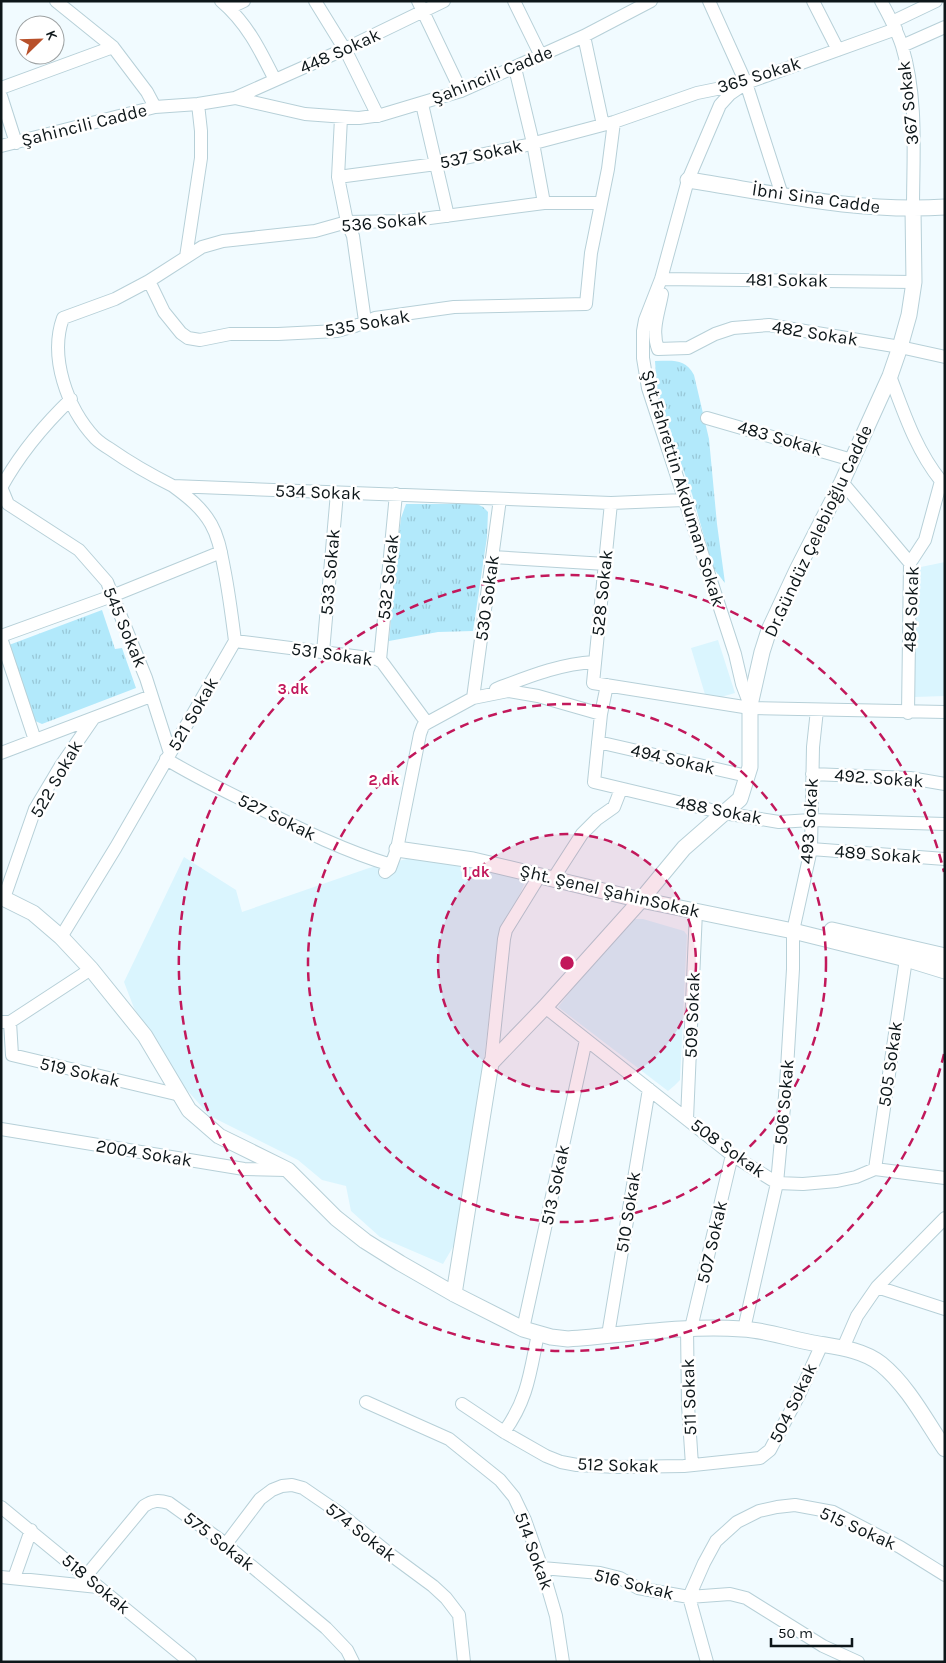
<svg xmlns="http://www.w3.org/2000/svg" width="946" height="1663" font-family="Karla,sans-serif">
<defs>
<pattern id="park-tufts" width="24" height="20" patternUnits="userSpaceOnUse" patternTransform="scale(1.25)"><rect width="24" height="20" fill="#b2e9fb"/><path d="M3 7l-1-3M5 7V3M7 7l1-3M15 17l-1-3M17 17v-4M19 17l1-3" fill="none" stroke="#98c7d7"/></pattern>
</defs>
<rect width="100%" height="100%" fill="#f1fbff"/>
<path fill="#daf5fe" d="M945,562V696L914,697L916,568Z
M718,640L735,693L707,701L691,648Z
M184,857L236,890L242,912L369,868L411,858L527,878L497,945L478,1112L457,1240L443,1264L380,1237L351,1211L346,1186L322,1180L298,1160L210,1116L179,1081L134,1008L124,982Z
M634,919H643L684,931L687,935L680,1080L674,1086L668,1091L558,1007L608,944Z"/>
<path fill="url(#park-tufts)" d="M655,361C673,361 685,358 694,375L709,439L717,524L725,583L713,568L692,494L667,424L657,390Z
M406,504H477L483,507L488,512L487,537L473,631L438,632L389,641L399,534L401,518Z
M102,610L115,649L122,648L136,688L42,724L33,720L9,645Z"/>
<g fill="none" stroke-linecap="round" stroke-linejoin="round">
<g stroke="#b7d0d8" stroke-width="14">
<path id="minor" d="M56,1L113,47L147,92L155,107
M221,1C247,23 260,50 275,80
M315,1L347,53L378,116
M418,1L461,91
M514,1L541,56
M709,1L746,83L782,195
M813,1L838,50
M881,1C889,16 897,30 902,46C918,98 913,155 913,209
M229,8L244,1
M892,22L936,1
M584,36L603,125
M902,46L945,27
M515,68L533,143L544,203
M746,83L730,94L720,105L688,180L661,279L645,320L643,331V358L648,388L735,654L742,684L750,705
M1,88L113,47
M1,96L16,143
M235,98L345,49L444,1
M422,104L448,216
M341,118L338,177L347,222L353,236L365,321
M1,146L155,107L198,104L235,98L305,114L359,118L381,115L461,91L584,36L651,1
M338,177L436,164L527,145L614,122L697,93L746,83L896,29
M600,203H544L407,221L347,222L315,231L223,241L202,247L149,281L115,299L63,318C49,357 67,408 95,438C99,442 105,446 110,449C130,463 151,475 173,486L611,503L684,500
M186,257L201,158V131L198,104
M661,279L914,282
M149,281L164,312L181,333L188,338L200,340L230,334H278L337,331L355,326L375,318L454,307L586,304L591,253L608,169L614,122
M662,294C659,312 651,330 658,349L688,348L715,334L733,328L769,325L900,347L945,357
M890,376C904,413 916,450 941,481L925,540L910,563L908,713
M707,418L852,460
M842,482L910,563
M1,487L8,504L79,550L107,582L146,678L170,753
M1,488C19,455 44,425 71,399
M611,503L593,683L750,708L945,712
M492,557L606,564
M1,636L112,596L221,552
M1,638L35,740
M235,641L377,659L382,662L427,723
M323,652L337,493
M380,660L396,494
M607,685L601,714L594,782L724,813L779,822L811,820L945,824
M496,689C528,677 559,664 594,662
M473,698L500,499
M598,742L747,776
M1,753L151,696
M166,759C197,778 229,793 261,809C304,831 345,851 391,865
M812,774L910,778L945,784
M811,849L945,859
M385,872L390,868L397,849L420,734L423,726L427,723L473,698L508,691L538,696L601,714
M553,879L582,834L597,819L614,807L621,789
M4,898L35,809L60,767L93,719
M61,937L116,847L235,641C232,617 229,593 224,568C221,553 219,538 211,524C202,508 188,497 173,486
M545,1007L732,1155L777,1183L803,1184L837,1181L856,1177L875,1169L945,1178
M2,1022H10L91,969
M10,1022L12,1055L180,1095
M491,1063L504,939L506,930L540,875
M687,1119L696,911
M1,1129L244,1169L286,1170
M875,1169L906,959
M877,1287L945,1309
M687,1328L688,1405L692,1465
M691,1328L732,1155
M523,1329L586,1040
M744,1329L777,1183L786,1085L793,969V931L811,849L813,747L817,710
M608,1335L649,1089
M843,1348L857,1316L877,1287L945,1218
M366,1402L449,1439L500,1480L514,1497L525,1520L542,1568L556,1616L563,1662
M462,1404L504,1432L546,1456L561,1462L577,1465L617,1467L684,1466L760,1458L770,1450L798,1397L822,1344
M504,1432C528,1399 530,1372 538,1334
M1,1507L190,1662
M226,1544L260,1499L272,1490L282,1486L292,1485L303,1488L338,1512L391,1555L433,1586L446,1598L459,1615L464,1662
M542,1568L600,1573L620,1578L638,1588L689,1597L730,1594L746,1598L823,1646L858,1662
M86,1576L144,1506C153,1500 159,1500 169,1503L219,1539L326,1628L347,1650L353,1662
M1,1577L98,1587
M14,1578L31,1530
M707,1662L689,1597L704,1563L716,1541L737,1522L759,1511L777,1507L795,1505L833,1512L900,1547L945,1575"/>
</g>
<g stroke="#b7d0d8" stroke-width="17">
<path id="tertiary" d="M688,180C773,193 858,213 945,207
M397,849L473,860L641,900L793,931L906,959L945,971
M1,897L33,913L61,937L91,969L145,1036L189,1110L219,1136L288,1170L336,1218L365,1241L400,1263L454,1294L523,1329L551,1337L568,1339C626,1335 683,1325 742,1329C766,1330 790,1339 813,1343C836,1347 862,1349 881,1364C908,1386 926,1421 945,1449
M832,930L945,956
M454,1294L491,1063L545,1007L641,900L684,848L740,799L750,767V705L762,652L769,630L797,570L842,482L890,376L900,347L909,315L914,282L913,209"/>
</g>
<use href="#minor" stroke="#fff" stroke-width="12"/>
<use href="#tertiary" stroke="#fff" stroke-width="15"/>
</g>
<circle cx="567" cy="963" r="129" fill="#c2185b" fill-opacity=".12"/>
<g fill="none" stroke="#c2185b" stroke-width="2.5" stroke-dasharray="9 6">
<circle cx="567" cy="963" r="129"/>
<circle cx="567" cy="963" r="259"/>
<path d="M944 1054A388 388 0 1 1 944 872"/>
</g>
<g text-anchor="middle" stroke-width="5" stroke-linejoin="round" paint-order="stroke">
<g font-size="18" fill="#0d1619" stroke="#fff">
<text transform="translate(340 51) rotate(-24)" y="6">448 Sokak</text>
<text transform="translate(492 75) rotate(-22)" y="6">Şahincili Cadde</text>
<text transform="translate(759 75) rotate(-17)" y="6">365 Sokak</text>
<text transform="translate(908 103) rotate(-96)" y="6">367 Sokak</text>
<text transform="translate(84 125) rotate(-14)" y="6">Şahincili Cadde</text>
<text transform="translate(481 154) rotate(-12)" y="6">537 Sokak</text>
<text transform="translate(816 198) rotate(8)" y="6">İbni Sina Cadde</text>
<text transform="translate(384 222) rotate(-5)" y="6">536 Sokak</text>
<text transform="translate(787 280) rotate(1)" y="6">481 Sokak</text>
<text transform="translate(367 323) rotate(-10)" y="6">535 Sokak</text>
<text transform="translate(815 333) rotate(9)" y="6">482 Sokak</text>
<text transform="translate(780 438) rotate(16)" y="6">483 Sokak</text>
<text transform="translate(683 488) rotate(73)" y="6">Şht.Fahrettin Akduman Sokak</text>
<text transform="translate(318 492) rotate(2)" y="6">534 Sokak</text>
<text transform="translate(818 531) rotate(-65)" y="6">Dr.Gündüz Çelebioğlu Cadde</text>
<text transform="translate(330 572) rotate(-85)" y="6">533 Sokak</text>
<text transform="translate(388 577) rotate(-84)" y="6">532 Sokak</text>
<text transform="translate(602 593) rotate(-84)" y="6">528 Sokak</text>
<text transform="translate(487 598) rotate(-82)" y="6">530 Sokak</text>
<text transform="translate(911 609) rotate(-88)" y="6">484 Sokak</text>
<text transform="translate(125 627) rotate(67)" y="6">545 Sokak</text>
<text transform="translate(332 654) rotate(8)" y="6">531 Sokak</text>
<text transform="translate(193 714) rotate(-60)" y="6">521 Sokak</text>
<text transform="translate(673 759) rotate(13)" y="6">494 Sokak</text>
<text transform="translate(879 778) rotate(4)" y="6">492. Sokak</text>
<text transform="translate(56 779) rotate(-60)" y="6">522 Sokak</text>
<text transform="translate(719 810) rotate(11)" y="6">488 Sokak</text>
<text transform="translate(277 817) rotate(26)" y="6">527 Sokak</text>
<text transform="translate(809 821) rotate(-86)" y="6">493 Sokak</text>
<text transform="translate(878 854) rotate(4)" y="6">489 Sokak</text>
<text transform="translate(610 891) rotate(13)" y="6">Şht. Şenel ŞahinSokak</text>
<text transform="translate(692 1015) rotate(-88)" y="6">509 Sokak</text>
<text transform="translate(890 1064) rotate(-82)" y="6">505 Sokak</text>
<text transform="translate(80 1072) rotate(13)" y="6">519 Sokak</text>
<text transform="translate(784 1102) rotate(-85)" y="6">506 Sokak</text>
<text transform="translate(728 1148) rotate(36)" y="6">508 Sokak</text>
<text transform="translate(144 1153) rotate(9)" y="6">2004 Sokak</text>
<text transform="translate(555 1185) rotate(-78)" y="6">513 Sokak</text>
<text transform="translate(628 1212) rotate(-81)" y="6">510 Sokak</text>
<text transform="translate(712 1242) rotate(-77)" y="6">507 Sokak</text>
<text transform="translate(689 1397) rotate(-92)" y="6">511 Sokak</text>
<text transform="translate(793 1403) rotate(-64)" y="6">504 Sokak</text>
<text transform="translate(618 1465) rotate(2)" y="6">512 Sokak</text>
<text transform="translate(858 1528) rotate(24)" y="6">515 Sokak</text>
<text transform="translate(361 1532) rotate(38)" y="6">574 Sokak</text>
<text transform="translate(219 1541) rotate(38)" y="6">575 Sokak</text>
<text transform="translate(534 1551) rotate(70)" y="6">514 Sokak</text>
<text transform="translate(96 1584) rotate(40)" y="6">518 Sokak</text>
<text transform="translate(634 1584) rotate(14)" y="6">516 Sokak</text>
</g>
</g>
<circle cx="567" cy="963" r="8" fill="#c2185b" stroke="#fff" stroke-width="2.5"/>
<g font-size="15" text-anchor="middle" font-weight="bold" fill="#c2185b" stroke="#fff" stroke-width="5" stroke-linejoin="round" paint-order="stroke">
<text x="293" y="694">3 dk</text>
<text x="384" y="785">2 dk</text>
<text x="476" y="877">1 dk</text>
</g>
<rect width="946" height="1663" fill="none" stroke="#0d1619" stroke-width="5"/>
<g transform="translate(40 40) rotate(67)"><circle r="24" fill="#ffffff" stroke="#9ea2a3"/>
<path d="M0-4L9 19L0 12L-9 19Z" fill="#b8502a"/>
<text y="-8" font-size="14" font-weight="bold" text-anchor="middle" fill="#0d1619">K</text>
</g>
<path d="M771 1638v8h81v-8" fill="none" stroke="#0d1619" stroke-width="2.5"/>
<text x="778" y="1638" font-size="15" fill="#0d1619" stroke="#ffffff" stroke-width="4" paint-order="stroke">50 m</text>
</svg>
